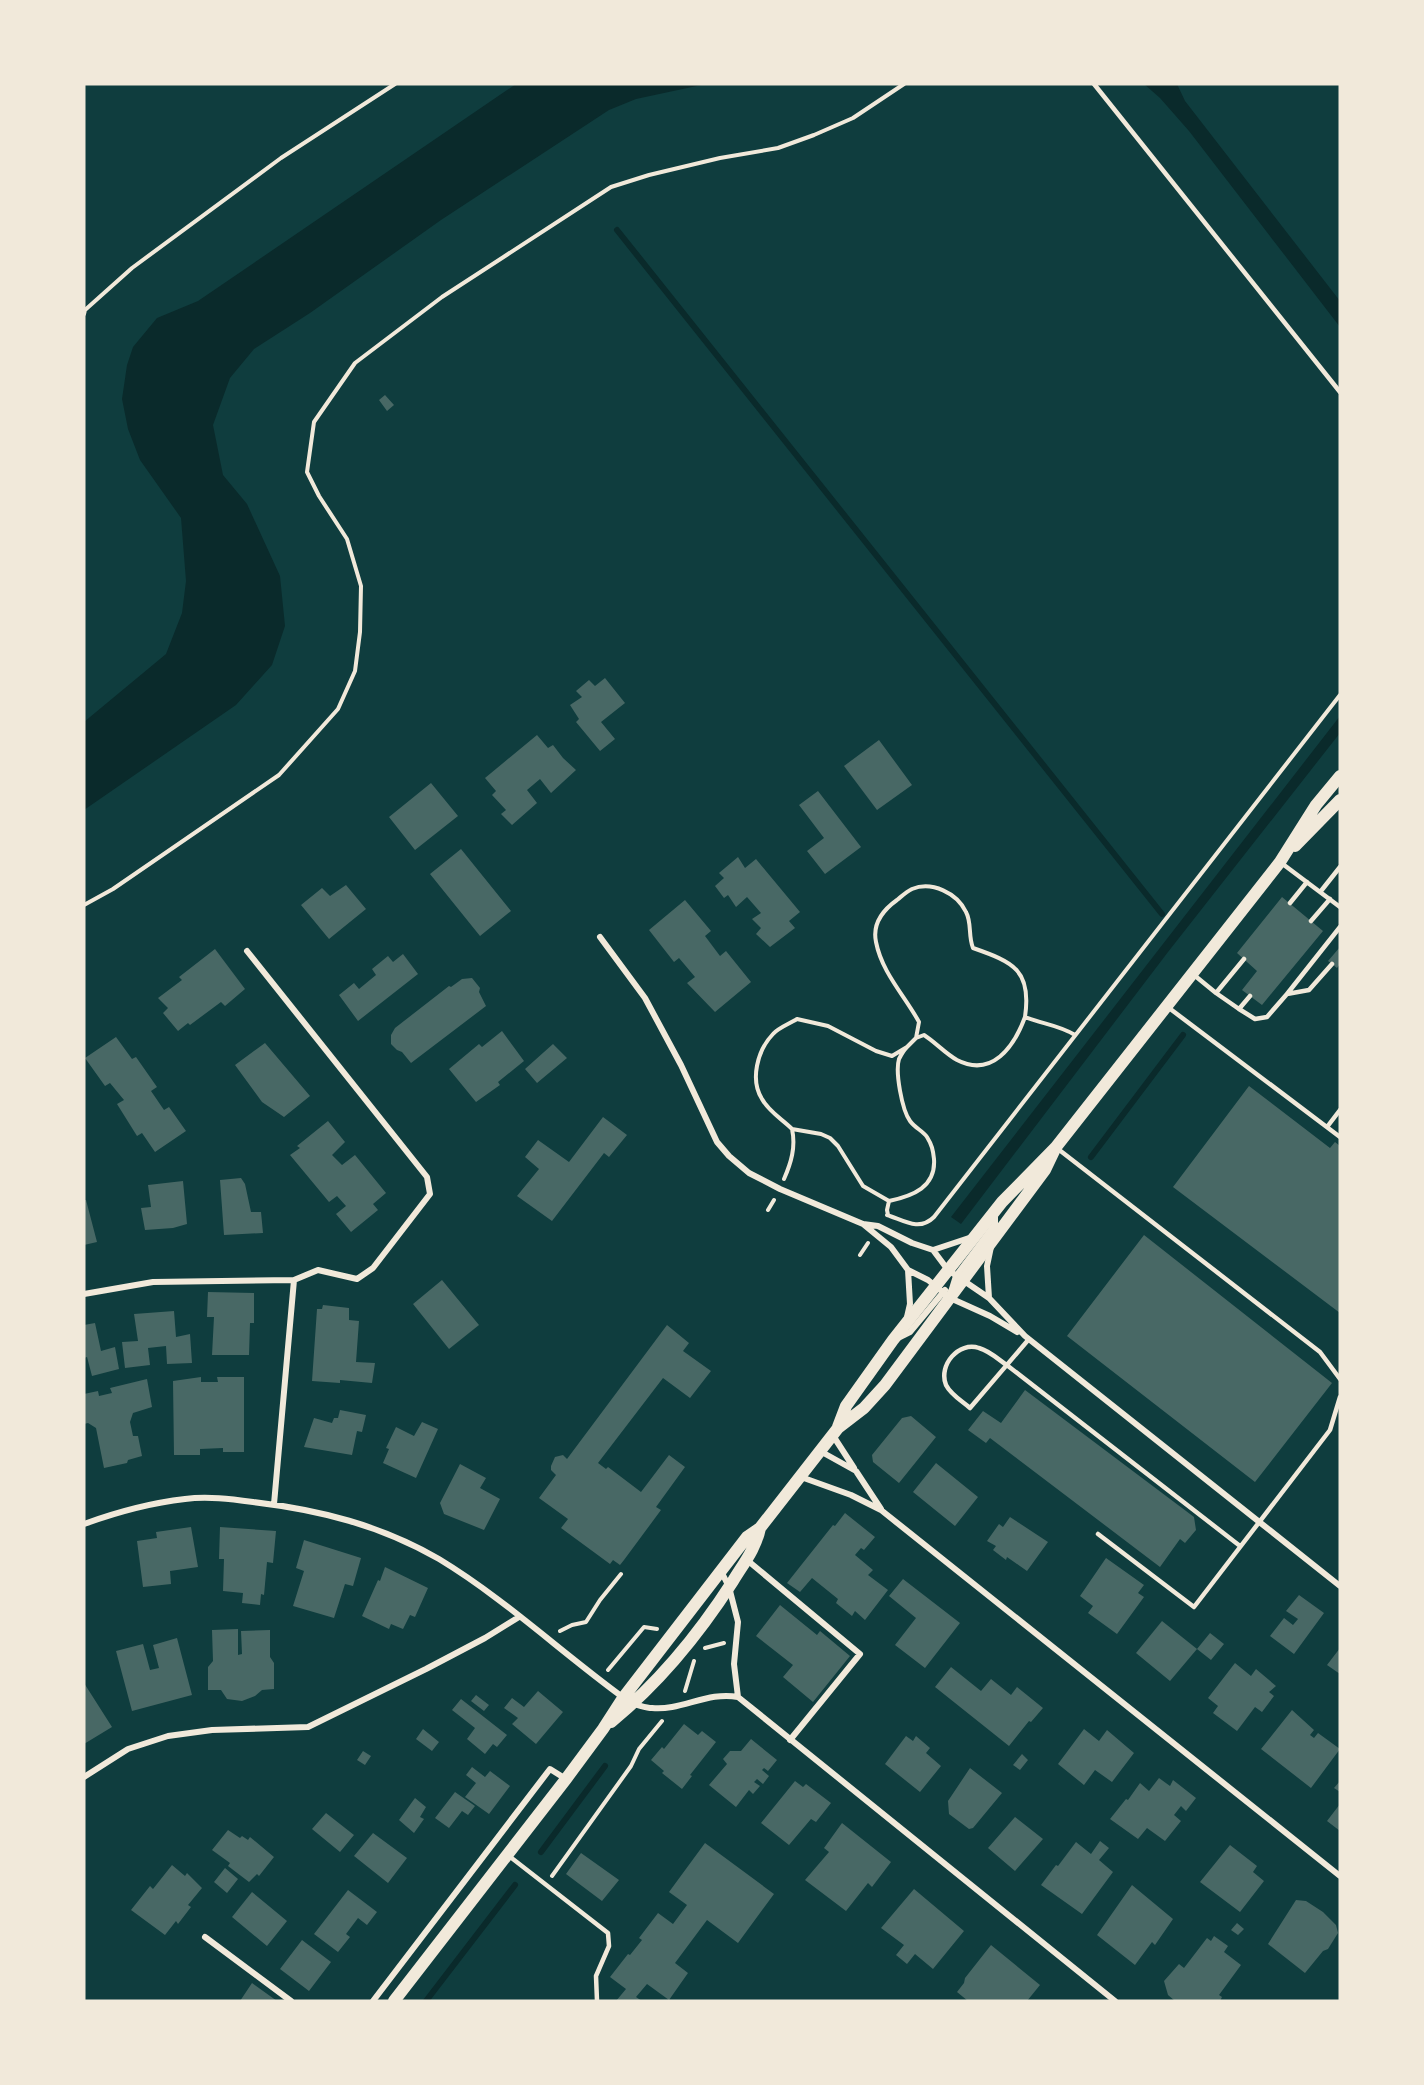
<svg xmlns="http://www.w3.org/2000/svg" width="1424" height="2085" font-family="Helvetica,sans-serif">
<rect width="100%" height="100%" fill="#0f3d3e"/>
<path fill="#0a2a2b" d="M516,84H706L636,99L609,110L441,220L310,313L254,349L230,378L213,425L223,475L247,504L280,576L285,626L272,665L236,705L84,810V722L166,654L182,613L186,581L181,518L140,460L128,429L122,399L127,365L133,347L157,318L198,301Z
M1144,84H1177L1185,101L1340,301V327L1189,131L1160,98Z
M1340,716V733L1168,952L961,1224L951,1217Z"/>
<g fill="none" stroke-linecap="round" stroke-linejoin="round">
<path stroke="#0a2a2b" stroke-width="6" d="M617,230L1162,914
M1091,1157L1183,1035
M541,1852L605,1766
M426,2001L515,1885"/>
</g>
<path fill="#486865" d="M385,395L394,405L387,411L379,400Z
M605,678L625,703L601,722L615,739L600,751L576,722L579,719L570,705L582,697L576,691L589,680L595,686Z
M537,735L548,748L553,745L563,758L576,770L551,793L540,779L527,790L537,803L512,825L501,814L506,810L492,795L496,791L485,778Z
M879,740L912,785L877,810L844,766Z
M431,783L458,816L415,850L389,817Z
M818,791L861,847L825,874L807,851L824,838L799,805Z
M461,849L511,911L480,936L430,874Z
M738,857L745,868L756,859L800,912L789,921L795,928L770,947L756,934L761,928L752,919L761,913L747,897L736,907L728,895L724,898L715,886L724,878L719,873Z
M346,885L366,909L329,939L301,905L322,888L330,896Z
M1282,897L1323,931L1262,1005L1242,990L1257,971L1237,953Z
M685,900L711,931L705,936L720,956L726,951L751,982L715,1012L687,983L695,977L679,958L674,962L649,930Z
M1340,947V964L1337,968L1328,961Z
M215,949L245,989L225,1006L221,1002L190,1025L188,1023L178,1031L163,1013L168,1008L158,998L182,980L179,977Z
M403,954L418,974L358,1021L339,995L354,983L359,989L376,975L372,969L388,956L393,962Z
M472,978L480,988L479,992L486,1006L411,1063L402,1052L397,1050L391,1044V1035L395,1028L449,986L451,987L462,979Z
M502,1031L524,1061L498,1082L500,1085L476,1102L449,1069L479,1044L482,1047Z
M116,1037L132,1059L136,1057L157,1087L151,1091L164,1110L169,1107L186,1131L155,1152L142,1133L137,1136L117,1104L124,1100L110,1083L105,1086L85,1058Z
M265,1043L310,1096L284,1117L262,1102L235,1065Z
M553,1044L567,1058L537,1083L525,1069Z
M1249,1086L1330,1148L1335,1142L1340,1146V1313L1173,1187Z
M603,1117L627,1135L609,1157L604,1153L552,1221L517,1196L539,1169L525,1157L538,1140L569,1162Z
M328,1121L345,1142L332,1155L342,1165L355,1155L386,1193L373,1204L378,1210L351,1232L336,1214L346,1206L337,1196L329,1202L290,1155L300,1148L297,1146Z
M241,1178L245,1184L251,1212H261L263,1233L224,1235L220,1180Z
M183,1181L187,1224L173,1228L145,1230L141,1208L151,1207L148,1185Z
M84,1200H86L97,1242L84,1245Z
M1144,1235L1332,1383L1255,1482L1067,1336Z
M442,1280L479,1325L449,1349L413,1304Z
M208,1292L254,1293V1323H250L249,1355H212L214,1317H207Z
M323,1305L349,1308V1320L359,1321L356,1362L375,1363L372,1383L340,1380V1383L312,1381L317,1309H322Z
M174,1311L176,1337L190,1334L192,1363L167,1364L166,1346L148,1348L150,1365L125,1368L122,1342L138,1341L134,1314Z
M95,1323L101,1351L115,1347L119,1369L92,1376L87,1357L84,1358V1325Z
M667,1325L689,1343L683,1351L711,1371L690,1398L663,1378L598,1463L606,1469L608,1467L641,1492L669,1455L685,1467L656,1507L661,1510L624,1560L620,1565L613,1560L610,1564L561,1528L568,1519L539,1498L556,1475L551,1470V1466L555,1457L563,1455L567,1459Z
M201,1377V1382H218L217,1377H244V1452H223V1448L200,1449V1455H174L173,1381Z
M147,1379L152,1407L133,1413L130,1422L133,1436H138L142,1456L128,1460L127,1463L104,1468L96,1428L88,1423L84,1424V1394L98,1391L99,1396L112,1393L110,1388Z
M1025,1390L1194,1517L1196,1530L1185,1543L1180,1539L1160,1567L990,1438L986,1443L968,1430L983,1411L1001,1423Z
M340,1410L366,1415L362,1432L357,1431L352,1455L304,1447L314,1418L332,1423L334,1418H338Z
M911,1416L936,1437L899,1483L873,1462L872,1455L902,1418Z
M422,1422L438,1429L416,1478L383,1463L389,1449L386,1448L396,1427L414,1436Z
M936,1463L978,1497L955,1526L913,1492Z
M460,1464L486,1478L480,1488L500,1499L484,1530L444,1514L440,1503Z
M845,1513L875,1537L864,1550L861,1548L855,1555L873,1570L868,1575L888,1590L865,1620L855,1611L852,1616L836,1603L838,1599L812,1578L800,1592L787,1583L833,1525L835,1526Z
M1010,1517L1048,1542L1027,1571L1007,1557L1006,1560L993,1550L996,1546L987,1541L999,1524L1003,1527Z
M191,1527L198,1567L170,1571L171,1584L143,1587L137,1541L157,1538L156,1532Z
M220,1527L276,1531L273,1563L267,1562L264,1595L261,1594L260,1605L242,1603L243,1593L223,1591L224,1559H219Z
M304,1540L361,1558L353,1586L345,1584L334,1618L293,1606L304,1571L296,1568Z
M1106,1558L1144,1585L1138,1593L1144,1597L1117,1634L1088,1613L1093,1606L1080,1596Z
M385,1567L428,1588L415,1617L410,1615L403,1629L391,1624L389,1629L362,1616L378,1580L380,1581Z
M903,1579L960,1623L925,1668L895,1645L916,1618L889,1596Z
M1299,1595L1324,1613L1294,1654L1270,1636L1284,1618L1293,1625L1298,1619L1286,1611Z
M780,1605L817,1635L820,1631L850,1656L813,1702L783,1677L793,1665L756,1636Z
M1162,1621L1197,1649L1170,1681L1136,1653Z
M238,1629V1655L242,1654L241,1631L270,1630V1657L274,1663V1689L262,1690L255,1696L242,1701L227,1699L221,1690H208V1667L213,1661L212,1630Z
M1210,1633L1224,1644L1211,1660L1197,1649Z
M177,1638L192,1695L132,1711L116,1651L143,1644L150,1670L159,1668L153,1645Z
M1340,1648V1674L1327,1665Z
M1235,1663L1251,1676L1256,1669L1276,1686L1269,1692L1274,1696L1262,1712L1255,1707L1237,1731L1213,1713L1218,1706L1208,1698Z
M951,1667L981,1691L991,1679L1011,1695L1017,1687L1043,1708L1031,1722L1029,1721L1009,1746L935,1687Z
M84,1683L112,1727L84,1744Z
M538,1691L563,1712L536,1744L512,1724L518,1718L504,1708L512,1698L524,1707Z
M476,1695L489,1705L484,1711L471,1701Z
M461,1699L507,1735L497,1747L493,1744L485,1754L467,1739L475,1728L452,1710Z
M1292,1710L1314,1730L1310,1735L1314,1738L1318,1733L1340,1749L1311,1788L1261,1749Z
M684,1724L698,1735L702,1731L716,1742L690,1775L692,1776L682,1789L662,1773L664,1771L651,1760L662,1747L664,1749Z
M423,1729L439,1742L432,1751L416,1739Z
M1084,1729L1099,1741L1107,1730L1134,1753L1112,1782L1095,1770L1084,1785L1058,1764Z
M906,1736L913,1741L916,1736L930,1748L926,1753L941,1766L920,1792L885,1764Z
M751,1739L777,1760L768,1771L764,1768L762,1770L769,1776L763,1784L757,1779L754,1782L760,1786L753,1794L749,1790L736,1807L709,1785L727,1764L723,1759L730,1751H741Z
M363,1751L371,1756L365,1765L357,1760Z
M1022,1754L1028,1760L1020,1770L1013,1765Z
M472,1767L485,1777L490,1771L510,1786L489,1814L465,1797L476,1783L466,1775Z
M970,1768L1002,1793L973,1828L969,1829L949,1814L948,1801Z
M1159,1778L1170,1786L1173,1780L1196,1798L1186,1811L1181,1806L1174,1815L1181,1821L1165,1841L1147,1828L1138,1839L1110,1819L1126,1799L1128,1800L1140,1783L1149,1791Z
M795,1781L803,1787L806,1784L831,1803L816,1822L811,1819L789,1845L761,1823Z
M1340,1781V1792L1334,1788Z
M455,1792L475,1806L468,1815L462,1811L449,1828L435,1818Z
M415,1798L426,1807L420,1817L424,1819L414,1833L399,1820Z
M1340,1804V1831L1327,1821Z
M326,1813L354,1835L340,1852L312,1829Z
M1015,1817L1043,1839L1015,1871L988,1848Z
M842,1823L891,1862L872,1887L868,1883L846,1911L805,1880L829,1852L824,1848Z
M228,1830L240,1838L242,1836L248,1840L250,1837L274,1857L259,1876L257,1874L249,1882L228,1866L230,1863L212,1850Z
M373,1833L407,1858L388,1883L354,1856Z
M1100,1841L1109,1848L1099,1860L1113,1872L1082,1914L1041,1885L1056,1865L1058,1866L1076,1842L1091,1854Z
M705,1843L774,1894L738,1943L707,1920L675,1963L688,1973L669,2000L647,1984L636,1997L642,2001H616L626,1989L610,1977L628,1954L630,1955L642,1940L639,1938L658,1913L673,1924L687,1905L669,1892Z
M1230,1845L1257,1866L1253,1872L1264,1881L1240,1912L1200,1882Z
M581,1853L619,1880L602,1901L566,1874Z
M172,1865L185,1876L187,1873L202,1888L188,1905L191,1907L178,1924L176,1921L165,1935L131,1910L150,1886L153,1889Z
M225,1868L238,1879L227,1893L214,1882Z
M1132,1885L1173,1919L1155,1945L1152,1942L1135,1965L1097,1935Z
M914,1889L964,1931L933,1969L915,1954L907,1964L896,1955L904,1945L881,1928Z
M348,1890L377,1912L367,1925L358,1918L346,1934L350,1937L338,1952L314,1934Z
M252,1892L287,1921L267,1946L232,1917Z
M1296,1900L1306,1901L1323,1912L1336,1925L1338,1933L1328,1949L1323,1951L1305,1973L1268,1944Z
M1237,1923L1244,1929L1238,1935L1231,1930Z
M1214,1936L1228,1946L1224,1952L1241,1965L1219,1995L1222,1997L1220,2001H1175L1168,1995L1164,1981L1179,1964L1184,1968L1207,1938L1211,1941Z
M302,1940L331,1962L309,1991L280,1969Z
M991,1945L1040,1985L1027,2001H968L957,1992L964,1983L965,1978Z
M252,1983L277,2001H240Z"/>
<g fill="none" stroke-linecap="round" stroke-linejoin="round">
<path stroke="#f1e9da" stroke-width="4" d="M84,314L85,310L132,268L281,158L395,84
M84,905L113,889L279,775L338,709L355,671L360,632L361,586L347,539L319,496L307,472L314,422L355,363L442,297L611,187L649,175L720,158L778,148L814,135L853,118L904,84
M916,1038L919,1022C905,996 882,973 876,942C872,923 883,910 897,900C902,896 906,892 912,889C932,881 957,893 966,912C972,923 968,936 973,948C1013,962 1032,970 1025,1017
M907,1047L916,1038L924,1035C935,1042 946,1054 957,1060C992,1078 1014,1047 1025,1017C1042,1024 1059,1025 1075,1035
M792,1129C782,1119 769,1112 762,1099C750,1080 757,1051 773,1034C778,1028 789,1024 797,1019L828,1026L876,1051L892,1056L907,1047C904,1050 901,1055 899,1059C895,1072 902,1110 910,1121C915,1128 923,1131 927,1137C932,1145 933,1150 934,1159C936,1187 913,1196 889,1201
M784,1179C791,1163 796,1147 792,1129L821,1134L830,1138L838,1146L863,1186L889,1201L887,1210L888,1215
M768,1210L774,1200
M887,1215C903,1220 919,1232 934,1217L1340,695
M860,1255L868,1243
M560,1631L572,1625L586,1622L600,1600L621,1574
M705,1648L724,1643
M608,1670L644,1627L657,1629
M685,1691L694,1661
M552,1876L631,1766L639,1749L662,1721"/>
<path stroke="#f1e9da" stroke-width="4.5" d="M1094,84L1340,392
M1280,862L1340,907
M1321,891L1340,867
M1290,903L1307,882
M1311,921L1330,899
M1194,975L1216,993L1244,959
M1216,993L1239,1009L1250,996
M1287,994L1340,927
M1169,1008L1340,1137
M1239,1009L1255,1019L1267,1017L1287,994L1309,990L1332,964
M1327,1127L1340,1110
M1058,1149L1320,1352L1340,1379
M1029,1339L970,1408C962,1401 951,1395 946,1385C938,1365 959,1341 979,1348C990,1351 999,1360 1008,1366L1240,1546
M1098,1534L1194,1607L1330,1430L1340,1397
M509,1856L608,1933L609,1946L596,1976L597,2001"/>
<path stroke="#f1e9da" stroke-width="6" d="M600,937L645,998L681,1065L717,1142L729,1156L749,1173L780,1189L863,1224L878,1226L912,1243L933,1250L948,1270L989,1298
M863,1224L891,1247L908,1270L928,1280L950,1298L990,1316L1017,1332
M991,1247L987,1266L989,1298L1025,1336L1340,1586
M933,1250L972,1237
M951,1292L956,1276L995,1224V1214
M84,1294L153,1282L294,1280L318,1270L357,1279L373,1268L430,1194L427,1177L247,951
M907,1317L910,1304L908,1270
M898,1338L910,1332L945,1290
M832,1434L854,1468
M820,1451L856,1471L881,1509
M801,1477L851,1495L881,1510L1340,1876
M274,1504L294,1280
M84,1524C117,1512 150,1503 185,1499C207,1496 231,1499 253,1502C320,1510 380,1525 439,1559C505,1599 562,1653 624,1698
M747,1560L860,1654L790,1740
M721,1571L729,1587L738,1622L734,1664L738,1697L1115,2001
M633,1704C639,1705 646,1708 652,1708C681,1711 708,1691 738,1697
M84,1777L128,1749L168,1736L212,1730L308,1727L426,1669L485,1638L519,1617
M205,1937L291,2001
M373,2001L550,1769L566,1779"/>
<path stroke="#f1e9da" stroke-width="12" d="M1295,846L1340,800
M838,1427L846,1406L893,1340L1002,1202L1056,1147L1280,862L1316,805L1340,776
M611,1722C660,1682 699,1634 733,1581C744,1563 756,1548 760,1528
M394,2001L566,1779L603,1729L623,1698L747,1537L760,1528L838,1428L864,1408L885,1385L1045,1170L1056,1147"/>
</g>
<rect width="1424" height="2085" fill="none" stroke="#f1e9da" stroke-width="171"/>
</svg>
